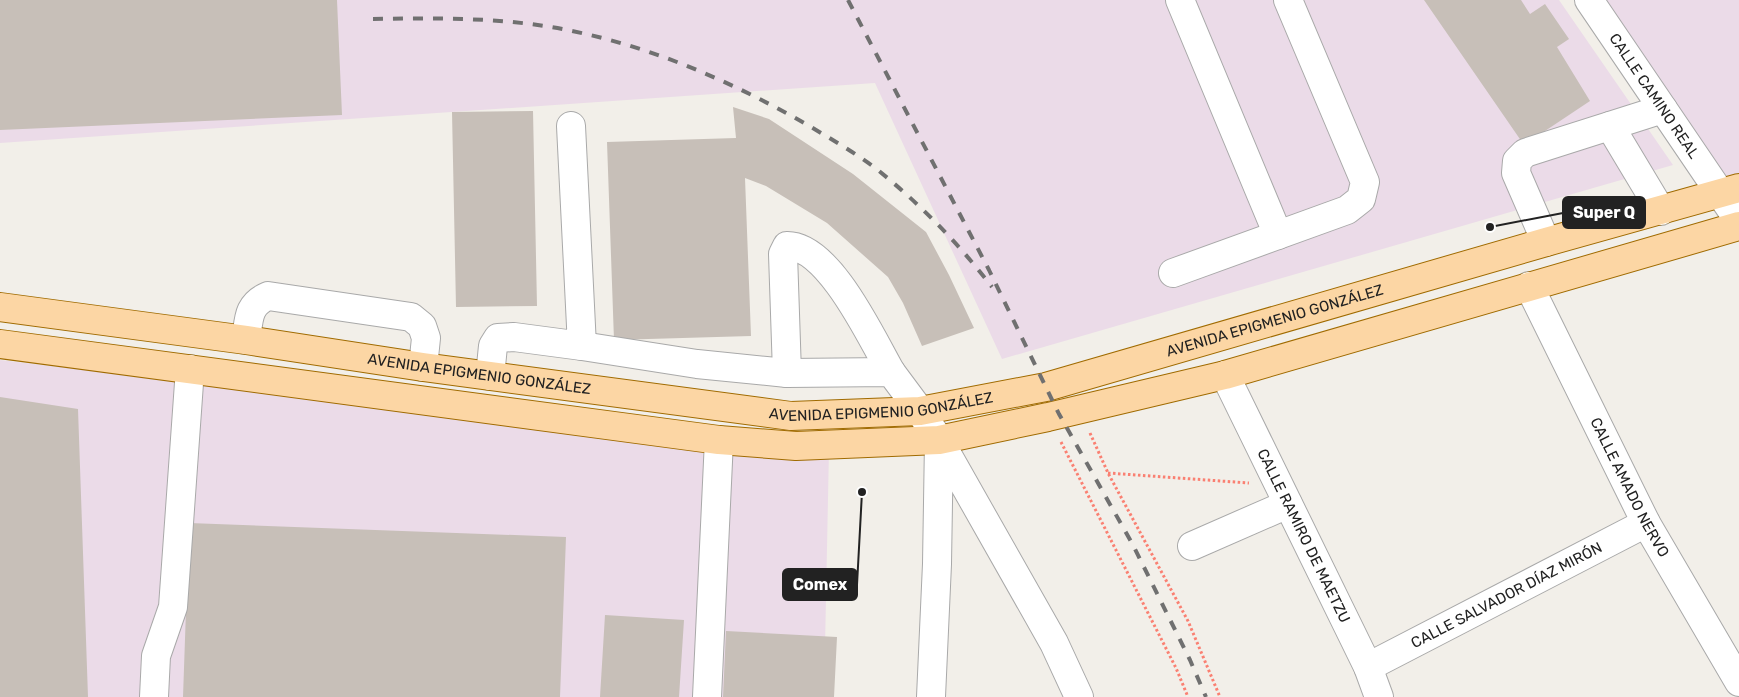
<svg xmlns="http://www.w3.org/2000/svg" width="1739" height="697" font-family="Rubik,sans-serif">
<rect width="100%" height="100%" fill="#f2efe9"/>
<path fill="#ebdbe8" d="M0,0H1559L1673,165L1002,359L875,83L0,143Z
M1589,0H1739V188L1719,193Z
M0,360L591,428L829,449L824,697H0Z"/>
<path fill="#c7bfb8" d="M0,0H337L342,115L0,130Z
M1424,0H1521L1530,14L1545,4L1569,39L1557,47L1590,101L1524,145Z
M733,107L769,119L853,174L926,232L949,275L974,328L922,346L903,303L888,277L827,223L766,186L745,178L751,336L614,340L607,142L736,138Z
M533,111L537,306L456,307L452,112Z
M0,397L78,409L88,697H0Z
M189,523L566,537L560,697H183Z
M605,615L684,620L679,697H600Z
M726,631L837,637L834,697H723Z"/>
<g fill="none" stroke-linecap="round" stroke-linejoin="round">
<g stroke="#a9a9a9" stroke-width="30">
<g id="minor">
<path d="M1180,0L1278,235"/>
<path id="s1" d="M1589,0L1739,221"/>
<path d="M1610,126L1661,211"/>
<path d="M1546,242L1516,173L1517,161L1525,153L1663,109"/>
<path d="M1173,273L1347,210L1361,199L1365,182L1288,0"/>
<path id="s2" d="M1529,286L1646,523L1739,682"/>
<path d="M246,340C249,320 247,305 268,296L411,317L422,326L426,338L423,367"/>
<path d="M582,346L697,364L787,373L891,372L920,411L939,440L1054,643L1079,697"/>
<path d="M787,373L783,254L787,246C829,245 872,339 891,372"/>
<path id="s3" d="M1225,375L1368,667L1379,697"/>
<path d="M490,376L493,346L498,338L514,337L582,346L571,126"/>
<path d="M1192,546L1288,504"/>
<path id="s4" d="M1368,667L1646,523"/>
<path d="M154,697L156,656L173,607L190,369"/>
<path d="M707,697L719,440"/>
<path d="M931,697L937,564L939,441"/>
</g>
</g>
<g stroke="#a06b00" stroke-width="30">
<g id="major">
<path id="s5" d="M0,307L246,340L423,367L791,416L920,411L1046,387L1546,242L1739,188"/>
<path d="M0,344L719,440L796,446L939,440L1048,417L1225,375L1739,226"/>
</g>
</g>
<path stroke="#fa8072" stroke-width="3" stroke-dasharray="2.5 2.5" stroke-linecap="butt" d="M1090,433L1108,473L1188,621L1220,697
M1061,442L1176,668L1188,697
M1108,473L1249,483"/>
<use href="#minor" stroke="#fff" stroke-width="28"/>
<use href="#major" stroke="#fcd6a4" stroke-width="28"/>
<path stroke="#707070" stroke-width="4" stroke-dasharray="10 10" stroke-linecap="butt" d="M848,0L989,270L1059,414L1133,545L1190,660L1206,697
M373,19C439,18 506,17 572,31C655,48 732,82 806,124C831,139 856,153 879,171C921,205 959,244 992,287"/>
</g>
<g text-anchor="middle" stroke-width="4" stroke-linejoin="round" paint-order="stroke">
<g font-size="15" fill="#222" stroke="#fff">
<text dy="5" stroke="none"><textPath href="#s1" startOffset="116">CALLE CAMINO REAL</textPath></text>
<text dy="5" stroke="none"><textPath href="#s5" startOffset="1294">AVENIDA EPIGMENIO GONZÁLEZ</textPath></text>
<text dy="5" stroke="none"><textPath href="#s5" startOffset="484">AVENIDA EPIGMENIO GONZÁLEZ</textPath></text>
<text dy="5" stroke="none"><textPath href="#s5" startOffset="889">AVENIDA EPIGMENIO GONZÁLEZ</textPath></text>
<text dy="5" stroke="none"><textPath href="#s2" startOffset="225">CALLE AMADO NERVO</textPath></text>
<text dy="5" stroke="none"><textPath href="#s3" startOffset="179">CALLE RAMIRO DE MAETZU</textPath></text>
<text dy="5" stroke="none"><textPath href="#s4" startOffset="156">CALLE SALVADOR DÍAZ MIRÓN</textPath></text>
</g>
</g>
<path fill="none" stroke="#222" stroke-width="2" d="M1490 227L1563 213M862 492L857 585"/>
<g fill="#222" stroke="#fff" stroke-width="2">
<circle cx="1490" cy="227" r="5"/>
<circle cx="862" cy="492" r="5"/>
</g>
<g fill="#222" stroke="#222" stroke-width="2">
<rect x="1563" y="197" width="82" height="31" rx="5"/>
<rect x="783" y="569" width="74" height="31" rx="5"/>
</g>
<g font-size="16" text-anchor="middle" font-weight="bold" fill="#fff">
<text x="1604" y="218">Super Q</text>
<text x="820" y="590">Comex</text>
</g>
</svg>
